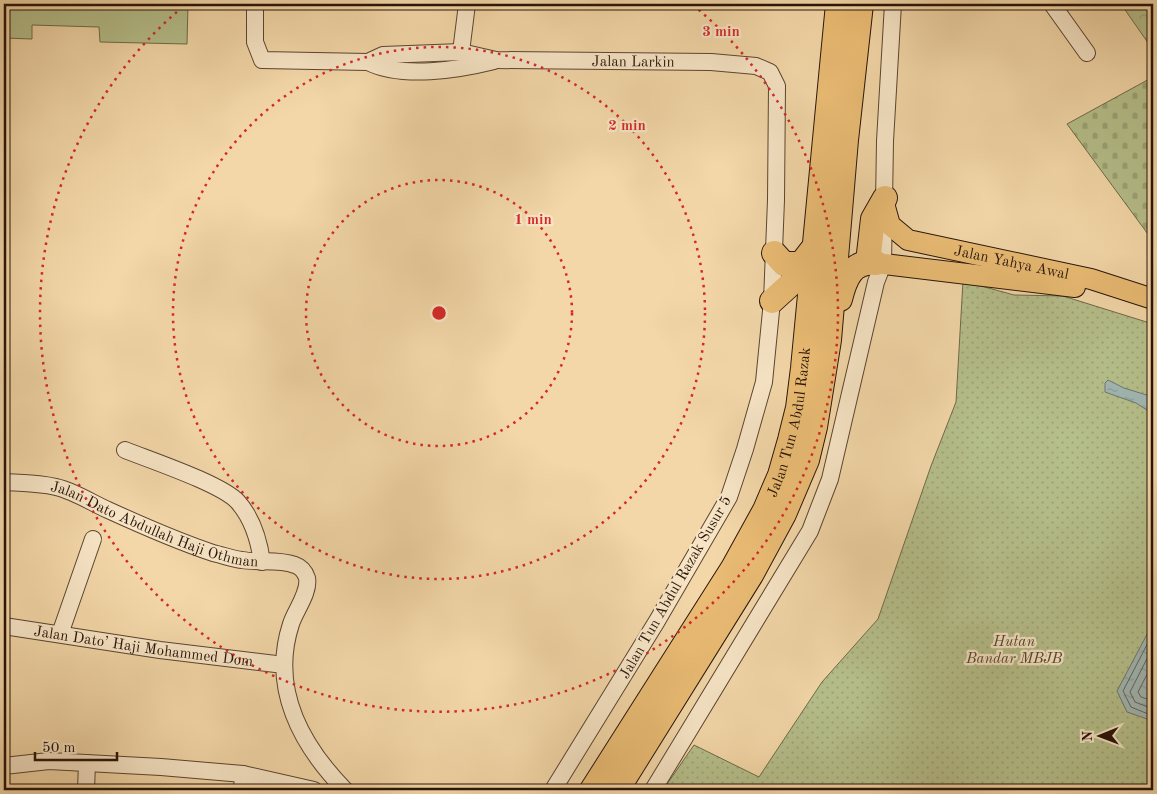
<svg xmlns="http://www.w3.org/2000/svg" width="1157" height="794" font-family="'Old Standard TT',serif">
<defs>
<pattern id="forest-crowns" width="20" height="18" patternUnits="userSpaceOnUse" patternTransform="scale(1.25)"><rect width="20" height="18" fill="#b5bf8b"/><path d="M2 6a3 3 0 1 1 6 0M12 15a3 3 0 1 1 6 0" fill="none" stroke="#9ca377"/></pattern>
<pattern id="cemetery-stones" width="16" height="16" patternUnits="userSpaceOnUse" patternTransform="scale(1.25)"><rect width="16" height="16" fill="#b5bf8b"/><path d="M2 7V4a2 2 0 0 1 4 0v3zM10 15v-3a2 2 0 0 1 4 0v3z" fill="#9ca377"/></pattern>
<pattern id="park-dots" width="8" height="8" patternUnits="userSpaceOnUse" patternTransform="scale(1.25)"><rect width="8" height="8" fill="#b5bf8b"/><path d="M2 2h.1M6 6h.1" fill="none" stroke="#9ca377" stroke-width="1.8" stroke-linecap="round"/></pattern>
<pattern id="water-ripples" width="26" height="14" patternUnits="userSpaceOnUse" patternTransform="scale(1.25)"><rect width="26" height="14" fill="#a0b7b3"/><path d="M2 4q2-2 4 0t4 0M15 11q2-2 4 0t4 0" fill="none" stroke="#8a9c99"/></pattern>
</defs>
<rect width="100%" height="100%" fill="#f3d7a8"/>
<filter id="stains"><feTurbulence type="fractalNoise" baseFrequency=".004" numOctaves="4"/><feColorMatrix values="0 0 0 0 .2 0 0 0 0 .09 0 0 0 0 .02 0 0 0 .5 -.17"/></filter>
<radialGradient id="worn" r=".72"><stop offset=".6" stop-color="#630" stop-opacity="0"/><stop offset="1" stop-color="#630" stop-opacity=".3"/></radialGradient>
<path fill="#b5bf8b" stroke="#6e6a4a" d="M4,4H188L187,44L100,42L99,27L32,25V39L4,38Z"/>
<path fill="url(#forest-crowns)" stroke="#6e6a4a" d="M1121,4H1153V50Z"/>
<path fill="url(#cemetery-stones)" stroke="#6e6a4a" d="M1153,77V241L1067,124Z"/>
<path fill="url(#park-dots)" stroke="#6e6a4a" d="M963,281L1014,295L1063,296L1153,324V790H663L694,745L759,777L822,682L878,619L931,466L956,402Z"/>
<path fill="url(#water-ripples)" stroke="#70766f" d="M1108,380L1124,388L1153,397V414L1136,403L1105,392V383Z
M1153,623V721L1127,712L1117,691Z"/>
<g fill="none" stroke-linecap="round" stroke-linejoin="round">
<path stroke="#64665e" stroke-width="1" d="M1153,633L1123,691L1131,707L1153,716
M1153,647L1130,692L1135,702L1153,709
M1153,663L1138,692L1141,697L1153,701"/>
<g stroke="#5b4531" stroke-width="18">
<g id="minor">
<path id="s1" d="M255,4V42L262,60L368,62L383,55L461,52L496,60L711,62L756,66L770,72L777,86L776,200L772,301L764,382L745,449L729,497L657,621L553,790"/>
<path d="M1052,4L1087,53"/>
<path d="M461,52L467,4"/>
<path d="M368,62C402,79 458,70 494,61"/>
<path d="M125,450C150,460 222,484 238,502C252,518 259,540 262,562"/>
<path id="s2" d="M4,482C21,483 39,483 56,487C74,491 92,503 108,510C143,526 177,541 213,553C222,555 233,559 242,560C259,563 279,559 295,565C301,567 305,572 307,578C310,592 295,611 291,624C270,688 301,745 345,790"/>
<path id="s3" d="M4,626L160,650L284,665"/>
<path d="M60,634L93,539"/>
<path d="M4,766L49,761L161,767L243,774L314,790"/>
<path d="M86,790L87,763"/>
<path d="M242,790L243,774"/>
<path d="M653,790L810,531L830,479L876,282L883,264L885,141L893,4"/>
</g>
</g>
<g stroke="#281409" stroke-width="22">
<g id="major">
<path id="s4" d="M885,207L890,225L908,240L1091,279L1153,299"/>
<path d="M876,263L1075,287"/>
</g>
</g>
<g stroke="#281409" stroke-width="26">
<g id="highway">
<path d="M774,253L784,264H801"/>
<path d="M868,262L873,219L885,198"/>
<path d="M840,299C845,279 852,260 876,263"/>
<path d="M772,301L794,281L801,264L811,251"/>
<path id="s5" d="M592,790L733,568L765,510L780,475L790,440L798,408L803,368L838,4"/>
<path d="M617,790L751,575L784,514L807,460L815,427L829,340L846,140L861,4"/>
</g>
</g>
<use href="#minor" stroke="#f7e5c6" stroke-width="16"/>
<use href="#major" stroke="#eabc74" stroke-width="20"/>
<use href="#highway" stroke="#eabc74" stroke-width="24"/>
</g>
<g fill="none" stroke="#d62828" stroke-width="2.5" stroke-dasharray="2.5 5">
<circle cx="439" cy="313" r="133"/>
<circle cx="439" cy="313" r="266"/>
<path d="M693 5A399 399 0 1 1 185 5"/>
</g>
<g text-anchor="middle" stroke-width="4.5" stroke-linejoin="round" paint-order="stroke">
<g font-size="15" fill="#281409" stroke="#f7e5c6">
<text dy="5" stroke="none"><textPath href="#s1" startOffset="431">Jalan Larkin</textPath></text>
<text dy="5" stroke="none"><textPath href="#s4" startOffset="148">Jalan Yahya Awal</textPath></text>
<text dy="5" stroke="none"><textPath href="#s5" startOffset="421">Jalan Tun Abdul Razak</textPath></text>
<text dy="5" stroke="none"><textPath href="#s2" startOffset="158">Jalan Dato Abdullah Haji Othman</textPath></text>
<text transform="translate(675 587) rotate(-60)" y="5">Jalan Tun Abdul Razak Susur 5</text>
<text dy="5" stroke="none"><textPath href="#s3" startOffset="141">Jalan Dato’ Haji Mohammed Dom</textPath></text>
</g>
<g font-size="15" font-style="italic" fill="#524730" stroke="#f7e5c6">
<text x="1014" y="646">Hutan<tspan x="1014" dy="17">Bandar MBJB</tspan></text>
</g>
</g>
<circle cx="439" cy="313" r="8" fill="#d62828" stroke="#f7e5c6" stroke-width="2.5"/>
<g font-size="15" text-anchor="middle" font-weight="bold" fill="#d62828" stroke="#f7e5c6" stroke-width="4.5" stroke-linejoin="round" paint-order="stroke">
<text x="721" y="36">3 min</text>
<text x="627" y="130">2 min</text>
<text x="533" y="224">1 min</text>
</g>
<rect width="1157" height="794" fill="none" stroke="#f3d7a8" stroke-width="20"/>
<rect x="5" y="5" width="1147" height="784" fill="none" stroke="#281409" stroke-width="2.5"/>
<rect x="10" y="10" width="1137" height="774" fill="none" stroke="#281409"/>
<g transform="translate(1100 736) rotate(269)" stroke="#f7e5c6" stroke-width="4" paint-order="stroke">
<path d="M0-4L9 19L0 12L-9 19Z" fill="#281409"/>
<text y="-8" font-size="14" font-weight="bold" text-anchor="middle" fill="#281409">N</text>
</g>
<path d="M35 752v8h82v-8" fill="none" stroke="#281409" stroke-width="2.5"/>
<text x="42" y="752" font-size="15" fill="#281409" stroke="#f7e5c6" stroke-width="4" paint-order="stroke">50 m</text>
<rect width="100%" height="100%" filter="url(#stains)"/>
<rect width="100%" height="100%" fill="url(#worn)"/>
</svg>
